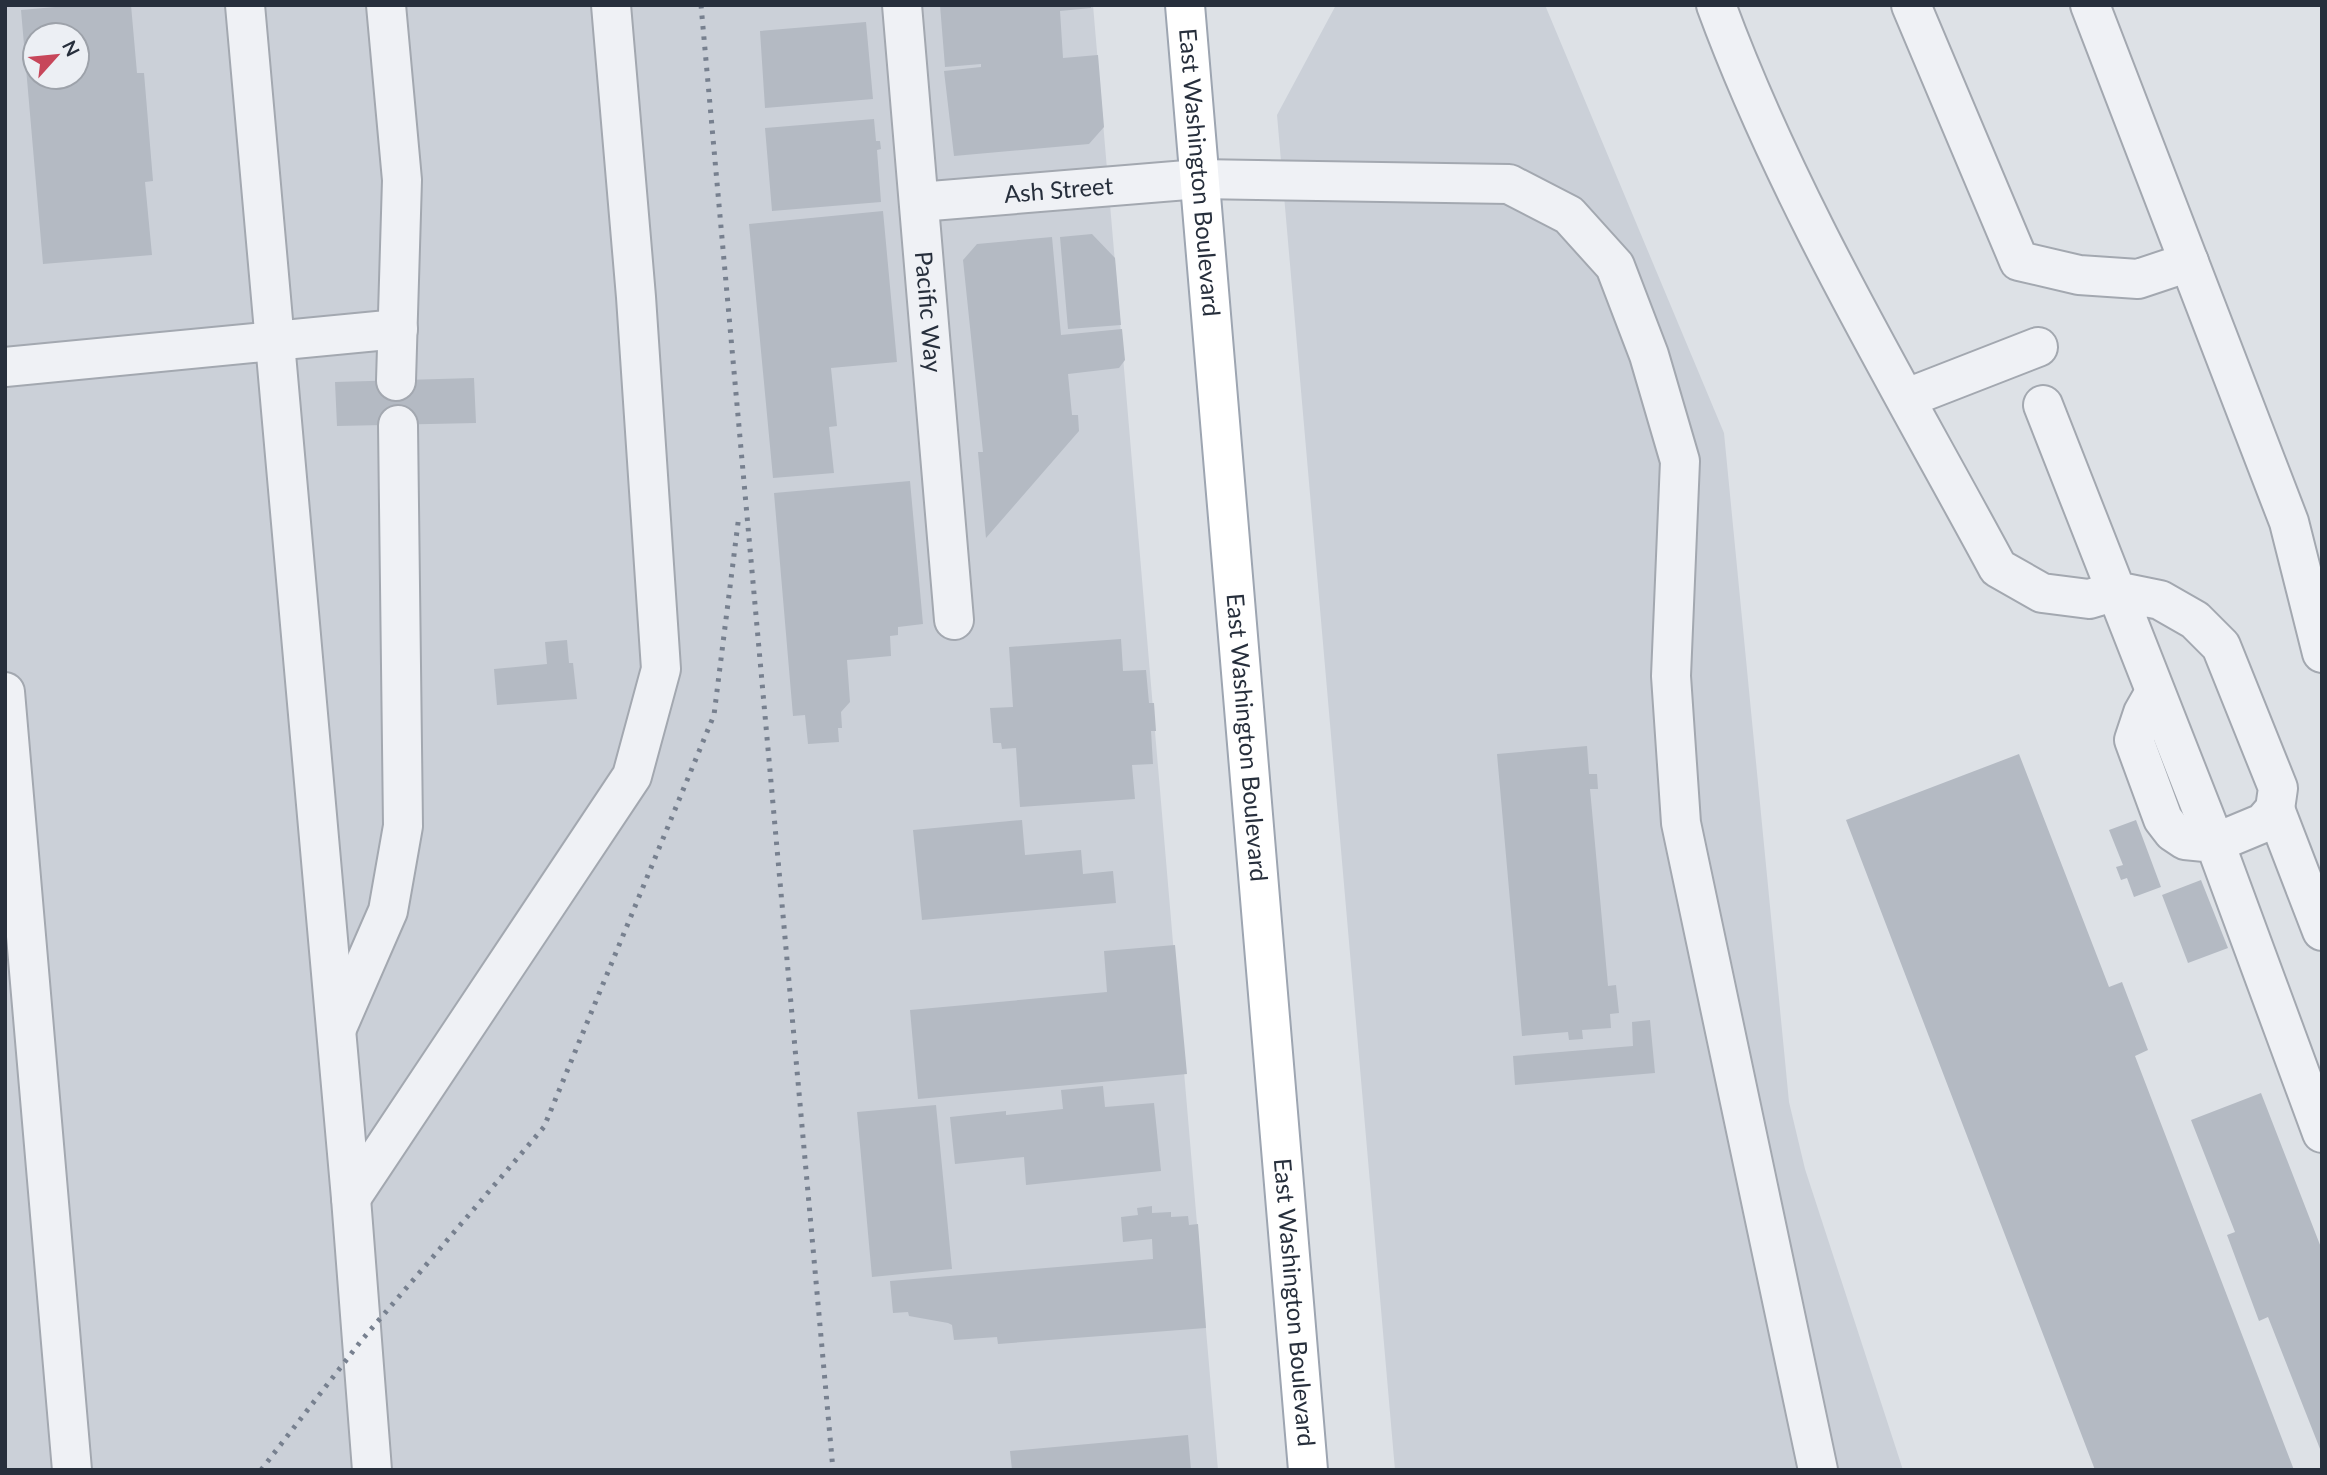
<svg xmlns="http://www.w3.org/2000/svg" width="2327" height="1475" font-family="Lato,sans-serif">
<rect width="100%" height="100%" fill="#dde1e6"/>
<path fill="#cbd0d8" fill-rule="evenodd" d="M5,5H1093L1218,1470H5ZM35,35H77V77H35Z
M1336,5H1545L1724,433L1789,1102L1805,1169L1903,1470H1395L1277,115Z"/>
<path fill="#b4bac3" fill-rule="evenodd" d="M78,5H131L137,73H144L153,181L145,182L152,255L43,264L21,10ZM35,35H77V77H35Z
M940,5H1091V8L1060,11L1063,58L1098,55L1104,127L1089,144L954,156L944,71L981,67V64L945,67Z
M866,22L873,99L765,108L760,31Z
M874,119L876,141H880L881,149L877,150L881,202L772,211L765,128Z
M883,211L897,362L831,368L837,426L829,427L834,473L773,478L749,224Z
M1092,234L1115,258L1121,325L1068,329L1060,237Z
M1052,237L1061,335L1122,329L1125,360L1119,368L1068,374L1072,415H1078L1079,431L986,538L978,452H983L963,260L977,244Z
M474,378L476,423L337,426L335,382Z
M910,481L923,624L898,627V635L890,636L891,656L847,660L850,702L841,712L842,728H838L839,742L808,744L805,715L793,716L774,493Z
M1121,639L1123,671L1146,670L1149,703H1154L1156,731H1151L1153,764L1132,765L1135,799L1020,807L1016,748L1002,749L1001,743H993L990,708L1013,707L1009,647Z
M567,640L569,663H573L577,699L497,705L494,669L547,664L545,642Z
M1587,746L1589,774H1597L1598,789H1590L1608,986L1616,985L1619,1013L1610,1014L1611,1028L1582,1030L1583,1039L1569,1040L1568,1032L1522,1036L1497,754Z
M2019,754L2109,987L2122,982L2148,1050L2135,1056L2294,1470H2095L1846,820Z
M1022,820L1025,855L1081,850L1083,874L1113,871L1116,903L922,920L913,830Z
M2136,820L2161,887L2134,897L2127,878L2121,880L2116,867L2123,865L2109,830Z
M2201,880L2228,948L2188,963L2162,895Z
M1175,945L1187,1074L918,1099L910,1010L1107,992L1104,951Z
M1650,1020L1655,1073L1515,1085L1513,1056L1633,1046L1632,1022Z
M1103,1086L1105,1107L1154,1103L1161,1171L1026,1185L1024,1157L955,1164L950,1117L1006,1111V1115L1063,1109L1061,1090Z
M2261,1093L2322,1250V1454L2268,1317L2259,1321L2227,1235L2235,1232L2191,1120Z
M936,1105L952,1269L872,1277L857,1112Z
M1152,1206V1213L1171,1212V1217L1188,1216L1189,1225L1198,1224L1206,1328L998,1344L997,1337L954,1340L952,1325L948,1323L909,1316L908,1312L893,1313L890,1281L1153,1259L1152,1239L1123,1242L1121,1217L1138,1215L1137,1208Z
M1188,1435L1191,1470H1012L1010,1451Z"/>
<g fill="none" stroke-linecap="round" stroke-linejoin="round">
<g stroke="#a3a8b0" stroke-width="42">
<g id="minor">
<path d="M245,5L351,1198L372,1470"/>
<path d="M386,5L402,180L396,381"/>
<path id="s1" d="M902,5L954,620"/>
<path d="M1716,5C1788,201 1899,384 1998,568L2042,593L2089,599L2116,591L2160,600L2195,620L2221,646L2278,788L2275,809L2263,823L2215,843C2157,697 2100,551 2043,405"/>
<path d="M1911,5L2019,261L2079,275L2138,279L2189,262"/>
<path d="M2090,5L2289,522L2322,653"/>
<path id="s2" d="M919,202L1199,179L1509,184L1569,215L1615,266L1649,355L1680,461L1671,676L1681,823L1818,1470"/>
<path d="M5,367L398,329"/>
<path d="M1907,398L2038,347"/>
<path d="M5,692L72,1470"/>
<path d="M2155,692L2143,713L2134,740L2163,819L2173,832L2185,840L2215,843L2322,1133"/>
<path d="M2275,809L2322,931"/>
<path d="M337,1028L388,911L403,826L398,425"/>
<path d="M351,1198L632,776L661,669L636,297L611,5"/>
</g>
</g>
<g stroke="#9da5b1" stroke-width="42">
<g id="major">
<path id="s3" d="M1185,5L1308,1470"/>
</g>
</g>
<use href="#minor" stroke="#eff1f5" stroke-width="38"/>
<use href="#major" stroke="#fff" stroke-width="38"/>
<path stroke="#77808f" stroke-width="5" stroke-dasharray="3.5 7" stroke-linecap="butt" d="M701,5L833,1470
M261,1470L361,1341L544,1127L714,715L739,515"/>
</g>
<g text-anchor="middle" stroke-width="6" stroke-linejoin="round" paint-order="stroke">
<g font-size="24" fill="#272f3c" stroke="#eceff4">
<text dy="8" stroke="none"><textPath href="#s3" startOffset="168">East Washington Boulevard</textPath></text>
<text dy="8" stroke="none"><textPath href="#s2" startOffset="140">Ash Street</textPath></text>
<text dy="8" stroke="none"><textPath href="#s1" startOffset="308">Pacific Way</textPath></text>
<text dy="8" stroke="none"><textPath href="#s3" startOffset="735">East Washington Boulevard</textPath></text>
<text dy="8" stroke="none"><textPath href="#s3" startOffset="1302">East Washington Boulevard</textPath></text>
</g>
</g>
<rect width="2327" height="1475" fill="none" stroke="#272f3c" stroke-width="14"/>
<g transform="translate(56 56) rotate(63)"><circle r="33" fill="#eceff4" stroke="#9da2aa" stroke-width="2"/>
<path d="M0-5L12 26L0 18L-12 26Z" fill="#c7465a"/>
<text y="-10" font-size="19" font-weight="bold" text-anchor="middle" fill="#272f3c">N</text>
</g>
</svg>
